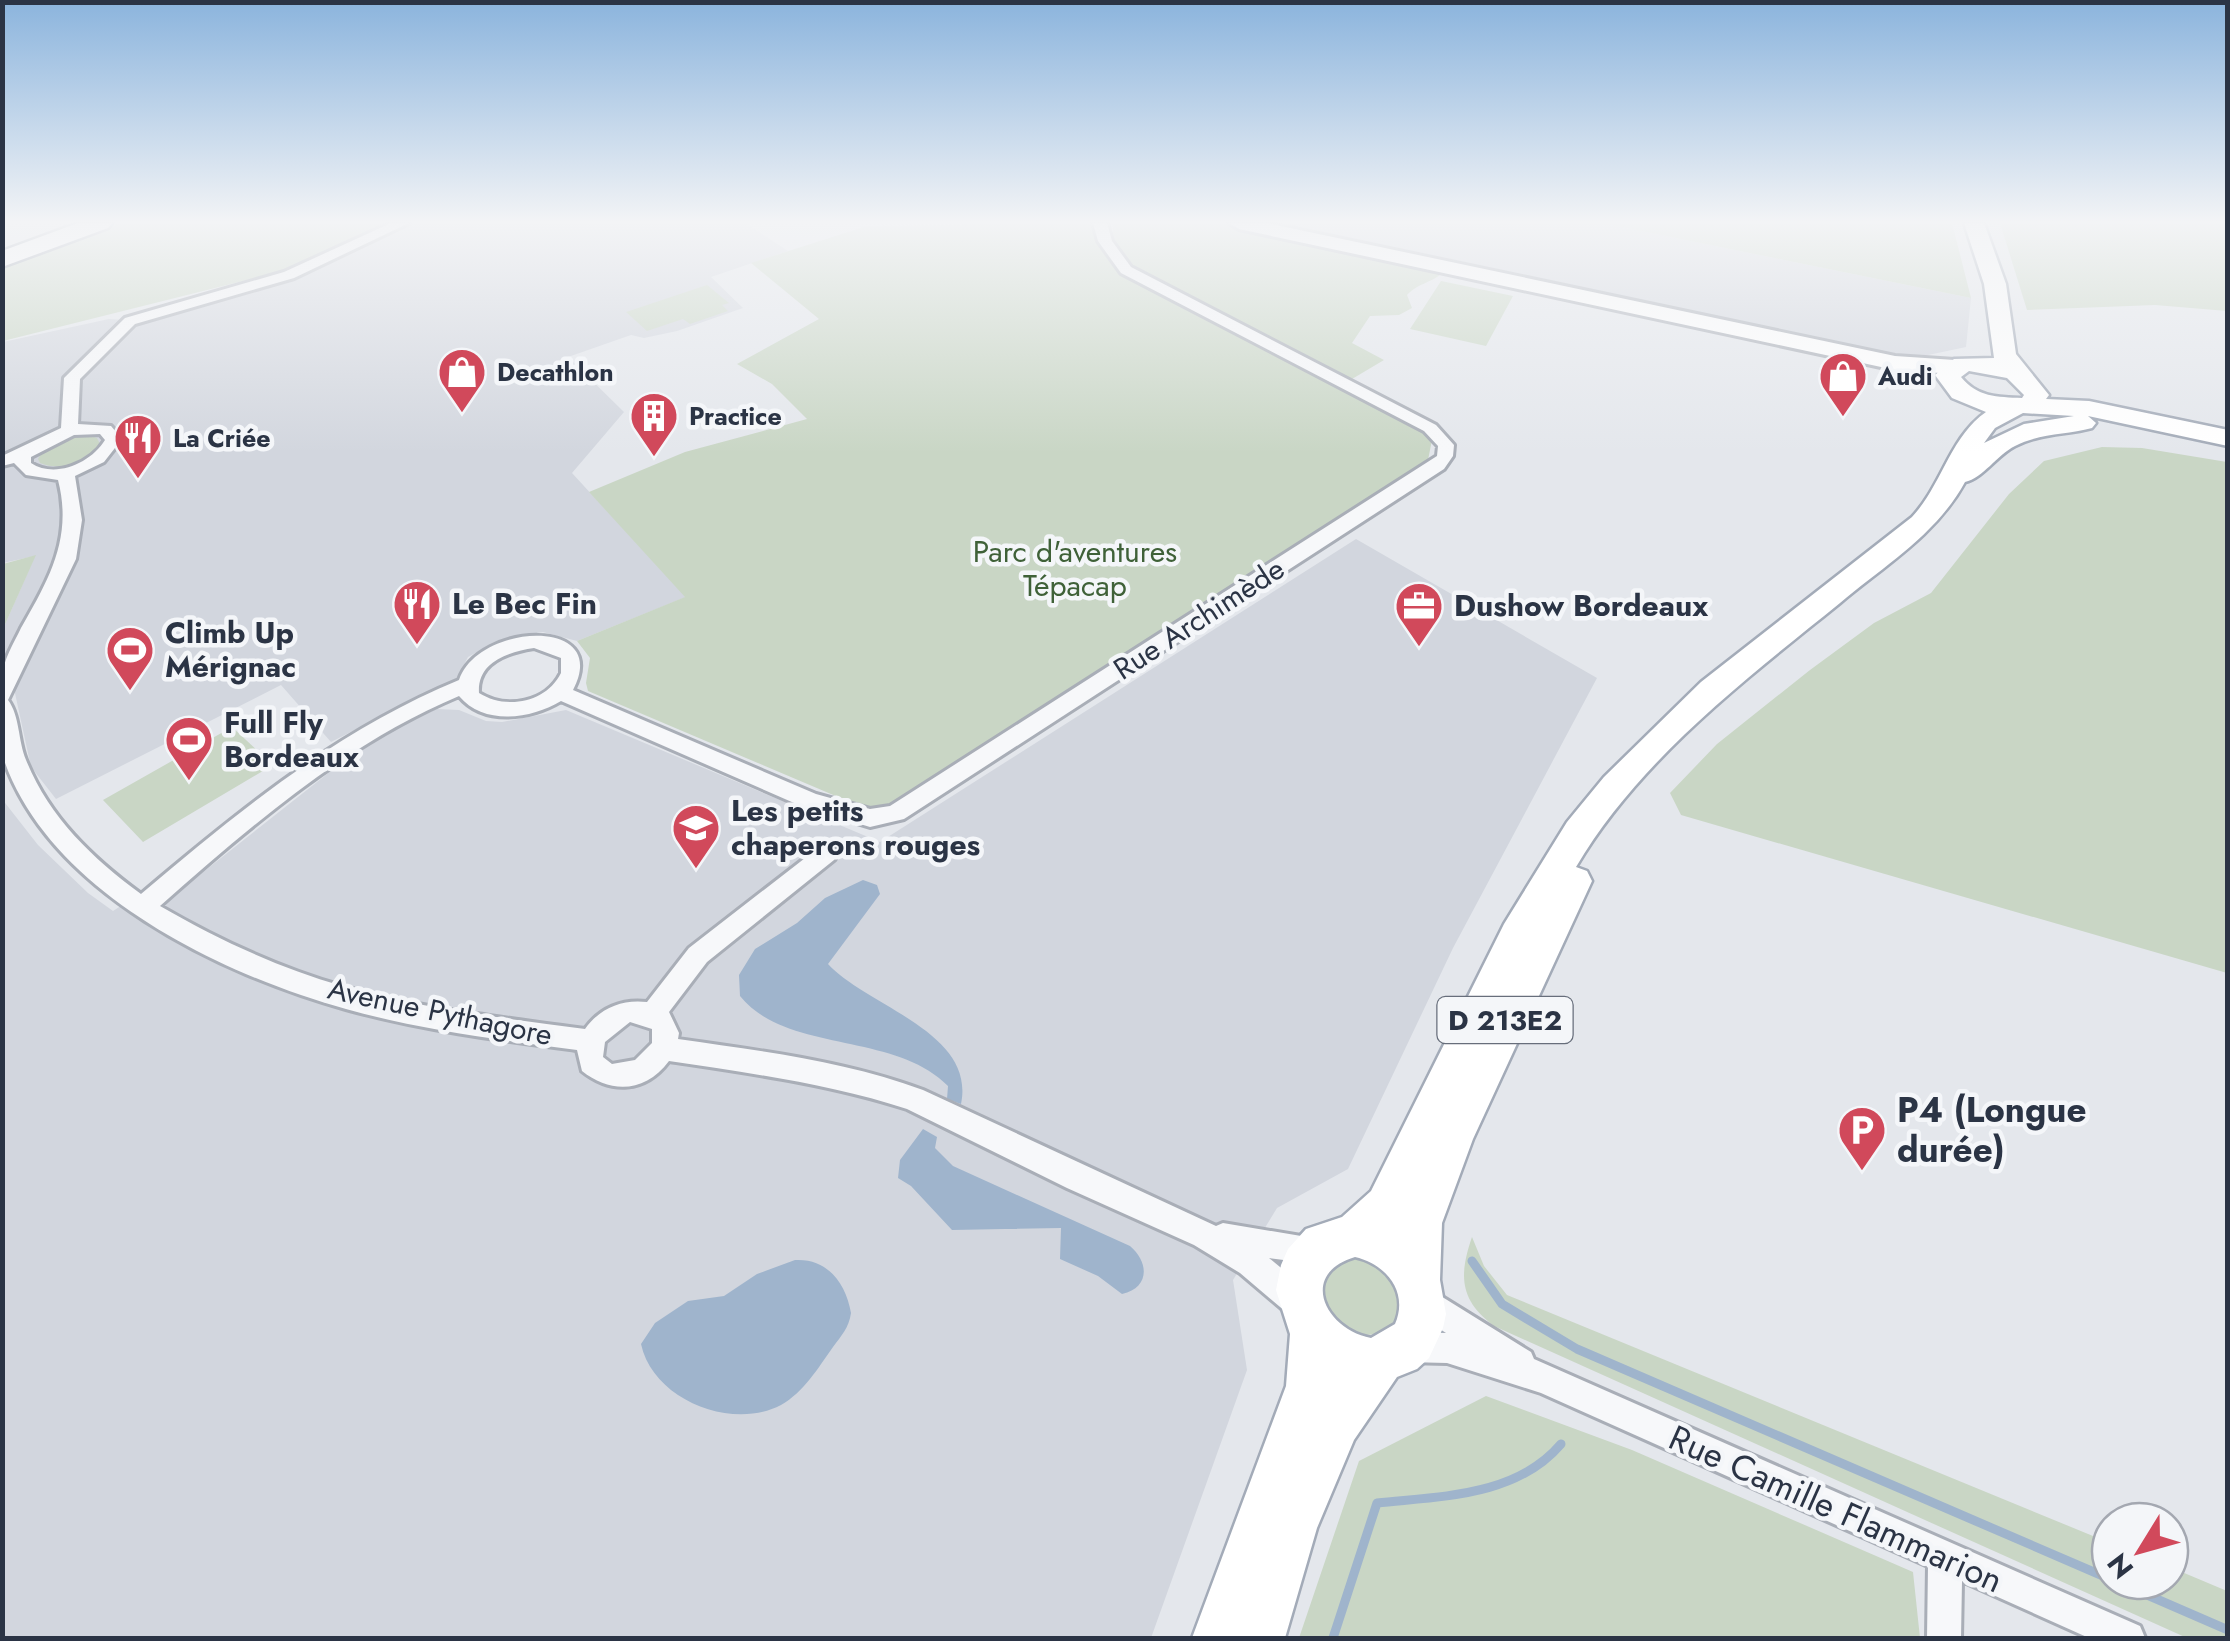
<svg xmlns="http://www.w3.org/2000/svg" width="2230" height="1641" font-family="Jost,sans-serif">
<rect width="100%" height="100%" fill="#e4e7ec"/>
<path fill="#d2d6de" d="M414,223H745L788,251L711,277L743,308L677,331L644,338L631,335L568,357L624,412L572,473L686,597L577,641L543,632L499,640L468,657L457,678L331,742L281,685L56,799L31,767L13,684L29,659L3,657V629L35,556L3,563V342L109,319L138,321L292,278Z
M1281,223H1602L1971,298L1966,347L1914,358Z
M1356,539L1597,678L1453,948L1348,1169L1277,1208L1233,1280L1247,1370L1151,1638H3L2,799L38,845L88,893L113,911L130,900L150,914L360,748L396,726L437,709L459,710L486,721L502,722L566,710L880,842Z"/>
<path fill="#c9d6c5" d="M121,223H387L291,269L3,341L2,269Z
M1090,223L1108,260L1131,280L1420,431L1432,440L1428,460L889,806H865L838,797L588,691L586,683L590,658L577,641L685,597L589,492L685,452L807,419L772,384L737,364L819,319L751,263L867,226Z
M1113,223H1220L1445,270C1434,283 1419,282 1407,295L1412,308L1399,315L1370,316L1352,343L1384,360L1352,379L1135,269L1113,239Z
M1602,223H1952L1971,298Z
M2000,223H2227V311L2155,305L2027,310Z
M1441,281L1513,296L1486,346L1410,329Z
M707,285L729,303L722,305L728,311L690,324L683,319L647,331L626,312Z
M91,436L97,438L101,446C87,463 62,472 40,463L38,459C48,441 71,435 91,436Z
M2102,447L2142,448L2227,462V973L1681,815L1670,793L1717,744L1810,670L1874,623L1931,593L2009,494L2044,461Z
M36,555L3,629V564Z
M232,727L273,765L143,842L103,800Z
M1472,1237L1484,1266L1507,1295L2110,1543V1581H2170V1567L2227,1591V1638H2187L1494,1326C1459,1300 1459,1275 1472,1237Z
M1357,1256C1388,1263 1408,1291 1395,1321C1361,1358 1311,1315 1326,1272L1345,1258Z
M1486,1396L1632,1450L1913,1572L1920,1638H1299L1359,1461Z"/>
<path fill="#9fb4cc" d="M863,880L877,885L880,894L828,964C868,1007 976,1032 961,1104L947,1099L948,1086C894,1031 787,1054 740,996L739,975L755,949L797,923L825,898Z
M923,1129L937,1137L935,1148L953,1166L1130,1246C1150,1263 1149,1288 1122,1294L1098,1276L1060,1259L1061,1228L952,1230L911,1186L898,1178L900,1160Z
M795,1260C828,1258 846,1284 851,1313C849,1328 841,1336 833,1347C818,1368 804,1392 781,1405C732,1431 653,1400 641,1344L655,1323L688,1301L724,1296L757,1274Z"/>
<g fill="none" stroke-linecap="round" stroke-linejoin="round">
<path stroke="#9fb4cc" stroke-width="9" d="M1472,1261L1502,1304L1577,1349L2110,1579
M2115,1581L2228,1630
M1333,1638L1377,1503C1441,1496 1516,1497 1561,1444"/>
<g stroke="#a9aeb7" stroke-width="6">
<path id="minor" d="M391,223H409L294,278L135,324L80,379L78,424L111,426L122,439L104,462L75,476L82,520L76,559L8,700C20,716 18,741 26,760C49,817 92,858 141,894C240,810 338,730 459,680C478,623 612,616 573,690L816,794L870,809L890,806L1437,456L1438,446L1424,431L1121,273L1098,241L1093,223H1107L1112,241L1131,267L1436,425L1454,445L1453,456L1444,469L904,819L870,827L801,806L561,701C531,719 484,726 459,696C345,744 252,825 160,906C217,939 279,968 342,986C421,1009 504,1018 585,1029C600,1008 622,999 647,1002L689,948L818,848H834L838,854L834,860L707,962L669,1012L679,1033L678,1039C761,1051 845,1061 923,1090L1216,1226L1223,1223L1325,1240L1330,1250L1325,1260L1315,1264L1269,1258L1308,1290L1312,1301L1308,1312L1297,1316L1286,1312L1240,1273L1194,1245L1067,1188L907,1109C830,1084 749,1073 669,1061C645,1093 611,1094 582,1071L577,1050C500,1040 421,1030 346,1009C220,974 50,892 4,760C0,737 2,702 2,677C3,660 14,643 21,628C49,579 73,538 58,480L26,475L14,463L2,466V456L61,428L64,378L125,318L284,272ZM100,434L105,440C91,463 55,479 31,463V457L74,435ZM534,648L561,658V673C546,703 506,710 479,693C477,662 508,652 534,648ZM630,1022L652,1029V1043L635,1060L612,1064L603,1057L605,1042Z
M1423,1285L1531,1352L1534,1359L2140,1626L2145,1638H2089L1962,1581L1961,1638H1927L1928,1566L1541,1393L1447,1363L1407,1362L1396,1358L1392,1347L1396,1336L1407,1332L1446,1333L1412,1311L1408,1300L1412,1289Z"/>
</g>
<g stroke="#a9aeb7" stroke-width="6">
<path id="secondary" d="M1229,223H1267L1895,356L1955,360L1966,367L1955,374L1895,370L1239,229Z"/>
</g>
<g stroke="#a3abb8" stroke-width="5">
<path id="primary" d="M1964,223H1984L2006,284L2016,354L2049,395L2046,399L2089,401L2228,430V446L2088,416L2096,423L2092,428C2066,435 2040,433 2015,446C1997,455 1983,478 1965,482C1936,535 1885,565 1840,603C1745,680 1639,760 1576,867L1587,871L1592,881L1473,1139L1442,1223L1440,1280L1446,1314L1443,1328L1429,1358L1417,1369L1397,1377L1354,1440L1317,1528L1285,1638H1192L1286,1386L1290,1334L1276,1290L1281,1265L1288,1249L1306,1229L1342,1217L1371,1191L1504,924L1567,822L1604,777L1701,682L1912,517C1942,485 1950,437 1986,412L1952,398L1935,375L1954,359L1994,358L1984,284ZM1969,371L2007,378L2024,395L2022,398C1997,397 1977,397 1961,377ZM2023,413L2074,416L2024,424L1984,443L1995,428ZM1355,1257C1386,1264 1409,1292 1395,1324L1371,1338C1325,1329 1298,1274 1355,1257Z"/>
</g>
<g stroke="#8b94a3" stroke-width="5">
<path id="motorway" d="M78,223H112L108,228L2,267V251Z"/>
</g>
<use href="#minor" fill="#f7f8fa" fill-rule="evenodd"/>
<use href="#secondary" fill="#fff" fill-rule="evenodd"/>
<use href="#primary" fill="#fff" fill-rule="evenodd"/>
<use href="#motorway" fill="#fff" fill-rule="evenodd"/>
</g>
<linearGradient id="sky" x2="0" y2="1"><stop stop-color="#8bb4dd"/><stop offset="0.49" stop-color="#f3f4f6"/><stop offset="1" stop-color="#f3f4f6" stop-opacity="0"/></linearGradient>
<rect width="2230" height="453" fill="url(#sky)"/>
<defs>
<g id="shop-pin" transform="scale(2.5)"><path d="M0 17L-7.5 6A9.5 9.5 0 1 1 7.5 6Z" fill="#d1495b" stroke="#f4f6f9"/><path d="M-5-2.5h2.3a2.7 3.5 0 0 1 5.4 0H5L5.5 6h-11ZM-1.5-2.5h3a1.5 2.3 0 0 0-3 0Z" fill="#fff"/></g>
<g id="building-pin" transform="scale(2.5)"><path d="M0 17L-7.5 6A9.5 9.5 0 1 1 7.5 6Z" fill="#d1495b" stroke="#f4f6f9"/><path d="M-4-6H4V6H1V3H-1V6H-4ZM-2.5-4.3h1.7v1.8h-1.7ZM.8-4.3h1.7v1.8H.8ZM-2.5-1h1.7V.8h-1.7ZM.8-1h1.7V.8H.8Z" fill="#fff"/></g>
<g id="restaurant-pin" transform="scale(2.5)"><path d="M0 17L-7.5 6A9.5 9.5 0 1 1 7.5 6Z" fill="#d1495b" stroke="#f4f6f9"/><path d="M-5-6h1v4h1v-4h1v4h1v-4h1v5L-1.5 .5V6h-2V.5L-5-1ZM5-6V6H3V1.5H1.5Q1.5-4 5-6Z" fill="#fff"/></g>
<g id="office-pin" transform="scale(2.5)"><path d="M0 17L-7.5 6A9.5 9.5 0 1 1 7.5 6Z" fill="#d1495b" stroke="#f4f6f9"/><path d="M-6-3h4V-5.5h4V-3h4V5H-6ZM-1-4.5V-3h2v-1.5ZM-6 0V1H6V0Z" fill="#fff"/></g>
<g id="stadium-pin" transform="scale(2.5)"><path d="M0 17L-7.5 6A9.5 9.5 0 1 1 7.5 6Z" fill="#d1495b" stroke="#f4f6f9"/><path d="M0-5a6.5 5 0 1 0 0 10a6.5 5 0 1 0 0-10ZM-3.5-1.8h7v3.6h-7Z" fill="#fff"/></g>
<g id="school-pin" transform="scale(2.5)"><path d="M0 17L-7.5 6A9.5 9.5 0 1 1 7.5 6Z" fill="#d1495b" stroke="#f4f6f9"/><path d="M0-5L7-2L0 1L-7-2ZM-4 1L0 2.5L4 1V4Q0 6-4 4Z" fill="#fff"/></g>
<g id="parking-pin" transform="scale(2.5)"><path d="M0 17L-7.5 6A9.5 9.5 0 1 1 7.5 6Z" fill="#d1495b" stroke="#f4f6f9"/><path d="M-3.5-5.5H1a3.5 3.5 0 0 1 0 7H-1V5.5H-3.5ZM-1-3.4V-.6H.8a1.4 1.4 0 0 0 0-2.8Z" fill="#fff"/></g>
</defs>
<g fill-rule="evenodd">
<use href="#shop-pin" x="462" y="372"/>
<use href="#shop-pin" x="1843" y="376"/>
<use href="#building-pin" x="654" y="416"/>
<use href="#restaurant-pin" x="138" y="438"/>
<use href="#restaurant-pin" x="417" y="604"/>
<use href="#office-pin" x="1419" y="606"/>
<use href="#stadium-pin" x="130" y="650"/>
<use href="#stadium-pin" x="189" y="740"/>
<use href="#school-pin" x="696" y="828"/>
<use href="#parking-pin" x="1862" y="1130"/>
</g>
<g text-anchor="middle" stroke-width="9" stroke-linejoin="round" paint-order="stroke">
<g font-size="25" font-weight="bold" fill="#2b3445" stroke="#f4f6f9" text-anchor="start">
<text x="497" y="381">Decathlon</text>
<text x="1878" y="385">Audi</text>
<text x="689" y="425">Practice</text>
<text x="173" y="447">La Criée</text>
</g>
<rect fill="#f4f6f9" stroke="#676e7b" stroke-width="2.5" x="1437.5" y="997" width="135" height="46" rx="8"/>
<g font-size="28" font-weight="bold" fill="#2b3445">
<text x="1505" y="1030">D 213E2</text>
</g>
<g font-size="30" fill="#3f6138" stroke="#f4f6f9">
<text x="1075" y="562">Parc d'aventures<tspan x="1075" dy="34">Tépacap</tspan></text>
</g>
<g font-size="30" font-weight="bold" fill="#2b3445" stroke="#f4f6f9" text-anchor="start">
<text x="452" y="614">Le Bec Fin</text>
<text x="1454" y="616">Dushow Bordeaux</text>
<text x="165" y="643">Climb Up<tspan x="165" dy="34">Mérignac</tspan></text>
<text x="224" y="733">Full Fly<tspan x="224" dy="34">Bordeaux</tspan></text>
<text x="731" y="821">Les petits<tspan x="731" dy="34">chaperons rouges</tspan></text>
</g>
<g font-size="30" fill="#2b3445" stroke="#f4f6f9">
<text transform="translate(1199 619) rotate(-33)" y="10">Rue Archimède</text>
<text transform="translate(440 1012) rotate(12)" y="10">Avenue Pythagore</text>
</g>
<g font-size="35" font-weight="bold" fill="#2b3445" stroke="#f4f6f9" text-anchor="start">
<text x="1897" y="1122">P4 (Longue<tspan x="1897" dy="40">durée)</tspan></text>
</g>
<g font-size="35" fill="#2b3445" stroke="#f4f6f9">
<text transform="translate(1836 1509) rotate(24)" y="12">Rue Camille Flammarion</text>
</g>
</g>
<rect width="2230" height="1641" fill="none" stroke="#2b3445" stroke-width="10"/>
<g transform="translate(2140 1551) rotate(233)"><circle r="48" fill="#f4f6f9" stroke="#a4a8b1" stroke-width="2.5"/>
<path d="M0-8L18 38L0 25L-18 38Z" fill="#d1495b"/>
<text y="-15" font-size="28" font-weight="bold" text-anchor="middle" fill="#2b3445">N</text>
</g>
</svg>
